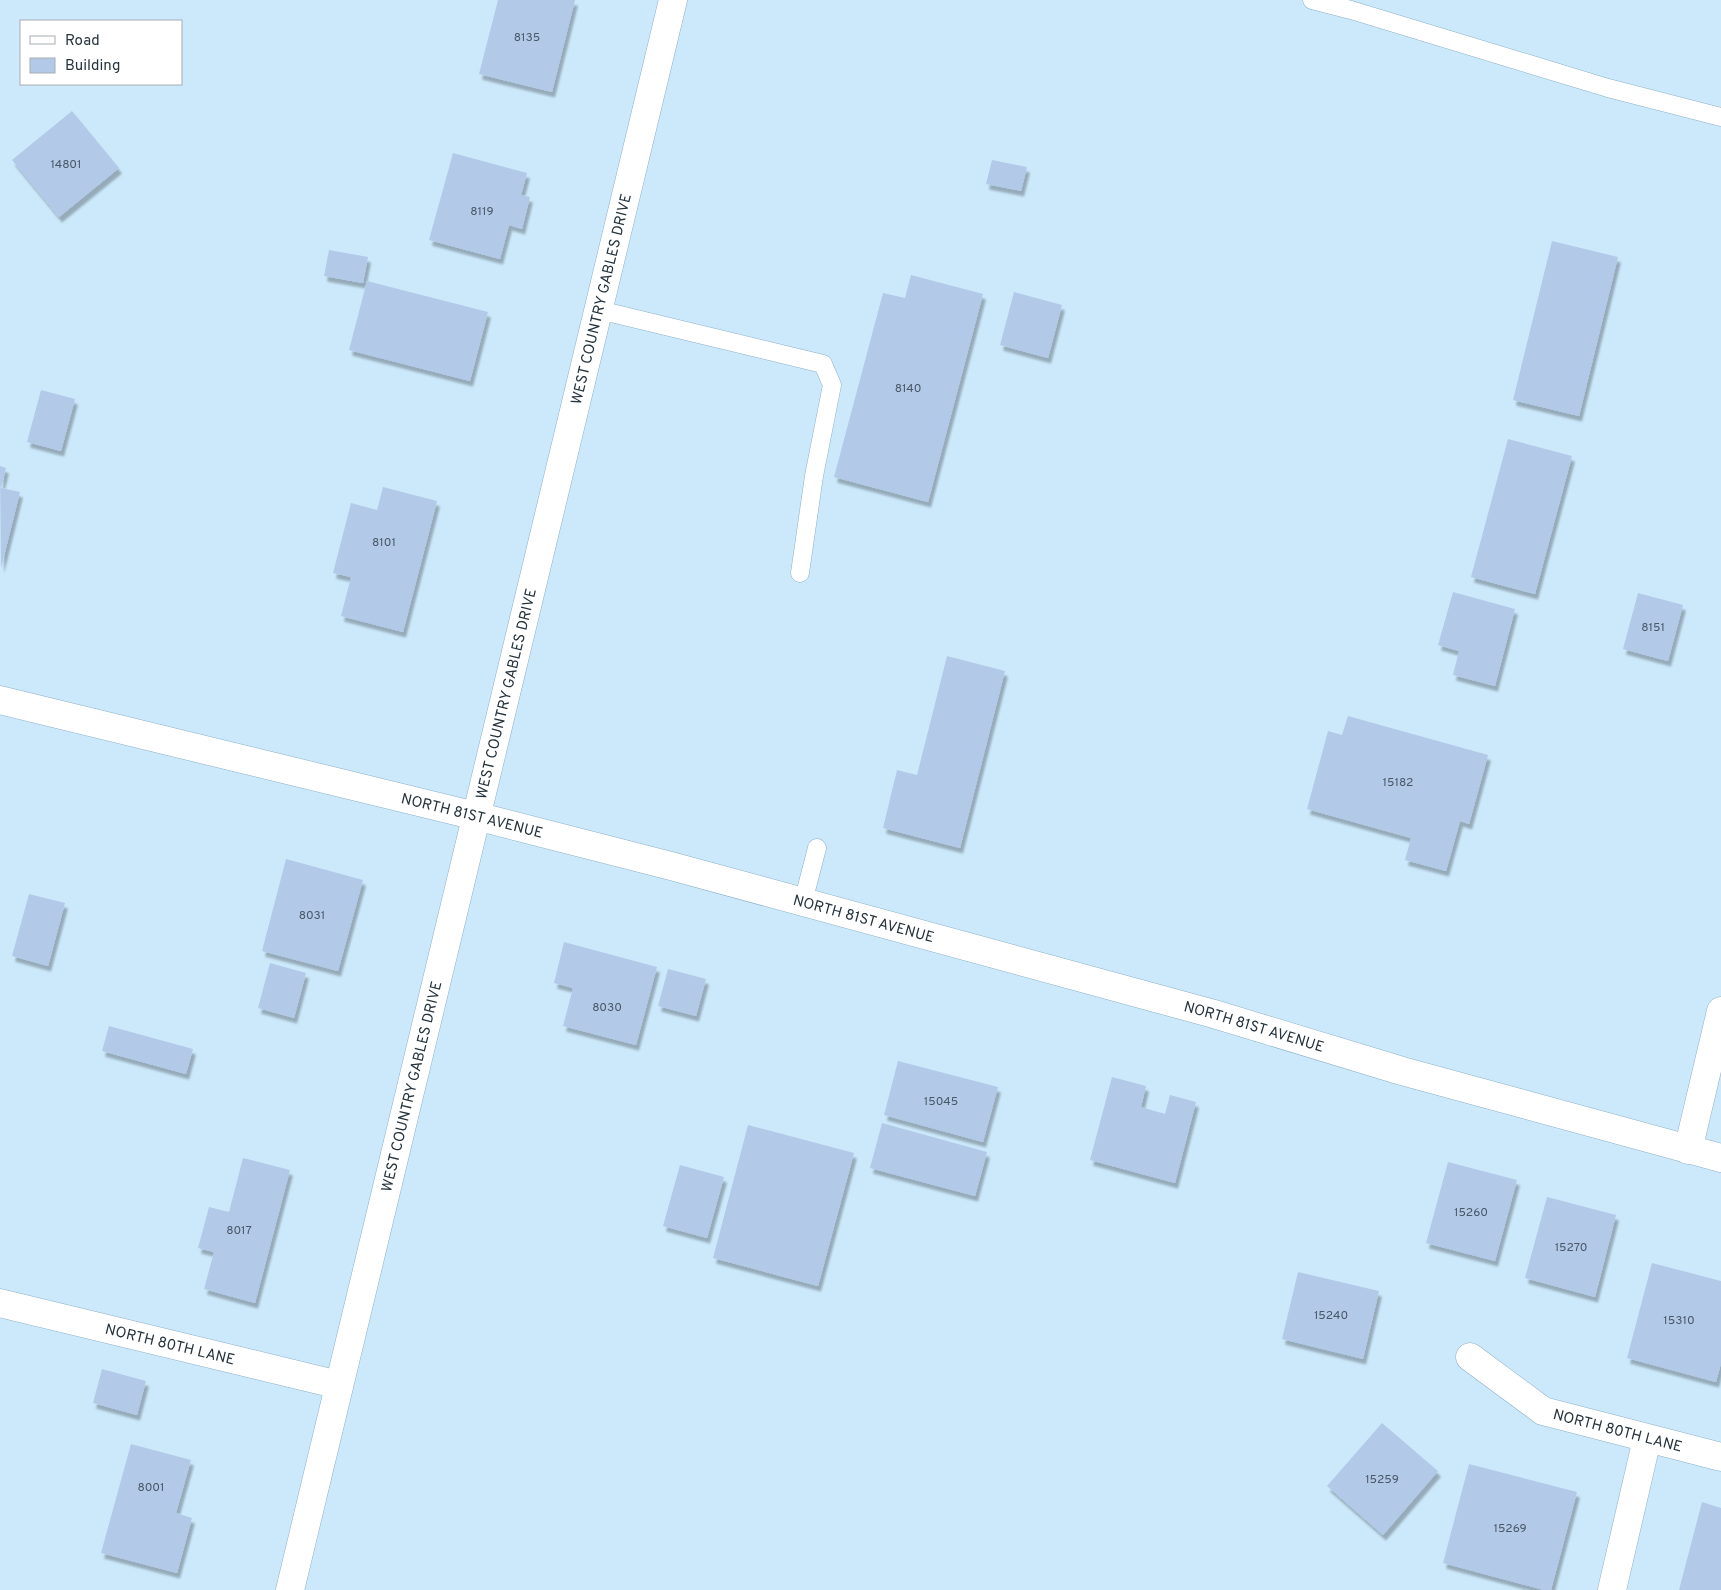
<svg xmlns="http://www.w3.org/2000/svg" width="1721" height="1590" font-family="Overpass,sans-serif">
<defs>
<filter id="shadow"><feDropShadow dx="3" dy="5.5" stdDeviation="1" flood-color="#0004"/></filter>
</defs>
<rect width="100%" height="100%" fill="#cce9fc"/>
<path fill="#b2c9e8" filter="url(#shadow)" d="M498,0H575L552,92L479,74Z
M72,111L119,168L59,217L12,160Z
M453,153L527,173L521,195L530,197L522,229L509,225L500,259L429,240Z
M992,160L1027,167L1021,191L986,184Z
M1552,241L1618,257L1579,416L1513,400Z
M329,250L368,257L363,283L324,276Z
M911,275L983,294L928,502L834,477L883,293L905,298Z
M367,281L488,312L470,381L349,350Z
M1014,292L1062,305L1048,358L1000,345Z
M41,390L75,399L61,451L27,442Z
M1508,439L1572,456L1535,594L1471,577Z
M0,466L6,468L1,488L20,492L1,568Z
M383,487L437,501L403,632L341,616L351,577L333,573L351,503L377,510Z
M1453,592L1515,609L1495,686L1453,675L1459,651L1438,645Z
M1638,593L1683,605L1668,661L1623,649Z
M947,656L1005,671L960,848L883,828L897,770L917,775Z
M1348,716L1488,755L1469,824L1460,821L1446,871L1405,860L1411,838L1307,809L1328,731L1342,735Z
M286,859L363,880L338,971L262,951Z
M29,894L65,903L48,966L12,956Z
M564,942L657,967L636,1045L563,1026L573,988L554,983Z
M270,963L306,973L294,1018L258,1008Z
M668,969L706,979L696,1016L658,1006Z
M109,1026L193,1049L186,1074L102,1051Z
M898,1061L998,1087L983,1142L884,1115Z
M1112,1077L1146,1086L1141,1107L1165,1114L1170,1095L1196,1102L1175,1183L1090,1160Z
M882,1123L987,1152L975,1196L870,1168Z
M748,1125L854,1153L818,1286L713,1258Z
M243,1158L290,1170L255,1303L204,1289L214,1252L198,1248L209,1207L229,1212Z
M1448,1162L1517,1180L1495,1261L1426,1243Z
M680,1165L724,1177L707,1238L663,1226Z
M1547,1197L1616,1215L1595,1297L1525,1278Z
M1652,1263L1721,1281V1363L1716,1382L1627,1358Z
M1298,1272L1379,1291L1363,1359L1282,1339Z
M102,1369L146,1381L137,1415L93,1403Z
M1382,1423L1438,1471L1383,1535L1327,1486Z
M131,1444L191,1460L176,1513L192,1518L177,1573L101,1553Z
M1469,1464L1577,1492L1551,1590H1544L1443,1563Z
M1702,1502L1721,1508V1590H1679Z"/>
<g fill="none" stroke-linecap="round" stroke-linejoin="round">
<g stroke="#8cb0c6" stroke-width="19">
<path id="service" d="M1312,0L1351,10L1608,88L1721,117
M599,310L823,364L832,385L814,476L800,573
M803,902L817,848"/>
</g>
<g stroke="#8cb0c6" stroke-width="29">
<g id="minor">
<path id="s1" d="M0,700L476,816L671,866L1214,1014L1402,1071L1721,1158"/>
<path d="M1688,1150L1721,1011"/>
<path id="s2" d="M0,1303L339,1385"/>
<path id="s3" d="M1470,1357L1543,1411L1721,1457"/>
<path id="s4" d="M290,1590L673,0"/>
<path d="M1612,1590L1647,1439"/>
</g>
</g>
<use href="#service" stroke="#fff" stroke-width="18"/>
<use href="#minor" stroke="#fff" stroke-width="28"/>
</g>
<g text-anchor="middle" stroke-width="4.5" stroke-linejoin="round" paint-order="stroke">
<g font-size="12" fill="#495968">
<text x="527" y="41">8135</text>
<text x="66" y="168">14801</text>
<text x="482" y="215">8119</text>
<text x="908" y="392">8140</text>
<text x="384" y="546">8101</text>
<text x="1653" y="631">8151</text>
<text x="1398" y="786">15182</text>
<text x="312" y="919">8031</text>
<text x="607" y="1011">8030</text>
<text x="941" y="1105">15045</text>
<text x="1471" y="1216">15260</text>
<text x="239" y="1234">8017</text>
<text x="1571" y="1251">15270</text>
<text x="1331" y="1319">15240</text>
<text x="1679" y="1324">15310</text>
<text x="1382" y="1483">15259</text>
<text x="151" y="1491">8001</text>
<text x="1510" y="1532">15269</text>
</g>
<g font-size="15" fill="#26343d" stroke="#fff">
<text dy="5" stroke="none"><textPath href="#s4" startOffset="1328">WEST COUNTRY GABLES DRIVE</textPath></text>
<text dy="5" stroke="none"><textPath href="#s4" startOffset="922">WEST COUNTRY GABLES DRIVE</textPath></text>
<text dy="5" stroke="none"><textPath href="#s1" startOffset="486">NORTH 81ST AVENUE</textPath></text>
<text dy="5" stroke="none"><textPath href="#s1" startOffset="891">NORTH 81ST AVENUE</textPath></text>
<text dy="5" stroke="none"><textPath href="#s1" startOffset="1296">NORTH 81ST AVENUE</textPath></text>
<text dy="5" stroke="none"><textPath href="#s4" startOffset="518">WEST COUNTRY GABLES DRIVE</textPath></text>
<text dy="5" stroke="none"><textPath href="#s2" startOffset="175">NORTH 80TH LANE</textPath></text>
<text dy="5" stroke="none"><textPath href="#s3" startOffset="168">NORTH 80TH LANE</textPath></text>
</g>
</g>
<rect x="20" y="20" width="162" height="65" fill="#ffffff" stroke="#a8aeb1"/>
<rect x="30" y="36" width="25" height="8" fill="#ffffff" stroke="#a8aeb1"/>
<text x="65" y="45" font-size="15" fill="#26343d">Road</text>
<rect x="30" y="58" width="25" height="15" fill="#b2c9e8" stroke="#a8aeb1"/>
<text x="65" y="70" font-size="15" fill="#26343d">Building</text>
</svg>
